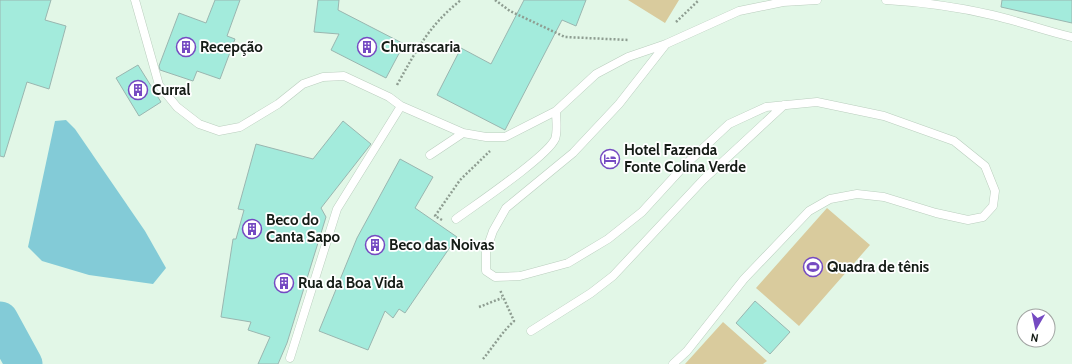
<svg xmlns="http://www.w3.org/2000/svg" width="1072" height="364" font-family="Cabin,sans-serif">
<rect width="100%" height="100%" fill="#e2f7e7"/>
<path fill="#d9cb9d" d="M628,0H679L665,23Z
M827,208L870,245L799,326L756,288Z
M723,322L767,361L763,364H685Z"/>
<path fill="#83cbd7" d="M66,120L75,129L145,231L166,268L153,284L89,275L42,261L28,247L55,121Z"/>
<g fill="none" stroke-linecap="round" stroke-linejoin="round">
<path stroke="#83cbd7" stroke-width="37" d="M0,320L24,364"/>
</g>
<path fill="#a3ebdc" stroke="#9ab6b0" d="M0,0H51L45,20L66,26L49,89L27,82L4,157L0,156Z
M215,0H240L227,36L235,39L220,79L197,71L193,81L160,70L159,66L179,13L206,23Z
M318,0H339L338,10L404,44L386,78L331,50L339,34L314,32Z
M524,0H586L576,26L562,20L505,130L437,95L461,48L491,64Z
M1002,0H1072V23L1001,7Z
M138,65L161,102L139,116L116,78Z
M343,121L371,144L321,208L326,217L287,343L278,364H258L270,337L248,330L251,322L221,317L233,239H236L244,210L238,209L256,144L313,159Z
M400,159L433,177L415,208L457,237L405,313L399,309L393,318L385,311L368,350L319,331L357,238Z
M755,301L790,332L770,354L736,323Z"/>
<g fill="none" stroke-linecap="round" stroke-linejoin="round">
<g stroke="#bacebe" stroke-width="9">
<path id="lane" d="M135,0L159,85L177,107L199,124L219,131L240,127L278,104L303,84L323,77L344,76L389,97L401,106L463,133L486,137H505L556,111L596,74L628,57L666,44L739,11L783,2L817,0
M886,0C921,2 958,7 992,15C1019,21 1045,31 1072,37
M666,44L619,104L573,153L506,208L493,231L486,251V271L495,277L520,276L568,263L608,239L642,212L685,165L729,124L766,107L817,102L884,116L954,141L985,166L995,191L993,206L983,217L968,220L936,213L884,197L857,194L830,199L809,211L744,279L687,351L673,364
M430,155L463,133
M456,219C475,205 547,157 555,139C558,131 556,120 556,111
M531,331L591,293L613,276L703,180L784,105
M290,358L337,209L401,106"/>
</g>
<path stroke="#8e9d91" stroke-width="2.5" stroke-dasharray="2 2" stroke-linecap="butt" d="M495,0L510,11L565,37L629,40
M676,22L699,0
M397,85C416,51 429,25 461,0
M442,220L435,216L460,180L490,151
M479,307L502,298
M483,359C493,347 502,332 514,321L500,290"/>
<use href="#lane" stroke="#fff" stroke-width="8"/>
</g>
<defs>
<g id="building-ring" transform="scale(1)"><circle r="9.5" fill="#fff" stroke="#754ac2" stroke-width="1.5"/><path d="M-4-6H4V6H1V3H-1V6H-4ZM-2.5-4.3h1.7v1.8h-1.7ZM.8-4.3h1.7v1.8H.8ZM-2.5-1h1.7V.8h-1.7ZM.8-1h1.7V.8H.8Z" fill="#754ac2"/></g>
<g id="hotel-ring" transform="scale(1)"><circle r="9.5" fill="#fff" stroke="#754ac2" stroke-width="1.5"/><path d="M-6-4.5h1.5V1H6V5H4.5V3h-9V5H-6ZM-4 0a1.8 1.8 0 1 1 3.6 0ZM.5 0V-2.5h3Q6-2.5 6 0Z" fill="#754ac2"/></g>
<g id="stadium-ring" transform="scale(1)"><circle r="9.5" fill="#fff" stroke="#754ac2" stroke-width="1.5"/><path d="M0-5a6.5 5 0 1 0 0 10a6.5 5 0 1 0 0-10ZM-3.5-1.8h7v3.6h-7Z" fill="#754ac2"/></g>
</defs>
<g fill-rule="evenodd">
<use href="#building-ring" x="186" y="47"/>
<use href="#building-ring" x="367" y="47"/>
<use href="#building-ring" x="138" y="90"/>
<use href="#hotel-ring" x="610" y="159"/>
<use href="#building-ring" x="252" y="229"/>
<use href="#building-ring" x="375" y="245"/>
<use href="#stadium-ring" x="813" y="267"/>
<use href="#building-ring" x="284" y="283"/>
</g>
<g text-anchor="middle" stroke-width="3.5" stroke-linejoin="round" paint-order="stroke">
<g font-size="15" font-weight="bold" fill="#151c16" stroke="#fff" text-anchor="start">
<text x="200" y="52">Recepção</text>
<text x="381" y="52">Churrascaria</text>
<text x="152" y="95">Curral</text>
<text x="624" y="155">Hotel Fazenda<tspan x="624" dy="17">Fonte Colina Verde</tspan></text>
<text x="266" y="225">Beco do<tspan x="266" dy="17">Canta Sapo</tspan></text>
<text x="389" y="250">Beco das Noivas</text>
<text x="827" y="272">Quadra de tênis</text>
<text x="298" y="288">Rua da Boa Vida</text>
</g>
</g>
<g transform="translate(1036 328) rotate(189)"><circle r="19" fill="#ffffff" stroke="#a1a4a2"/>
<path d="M0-3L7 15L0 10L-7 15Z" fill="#754ac2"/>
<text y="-6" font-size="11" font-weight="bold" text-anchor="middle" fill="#151c16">N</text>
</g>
</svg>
